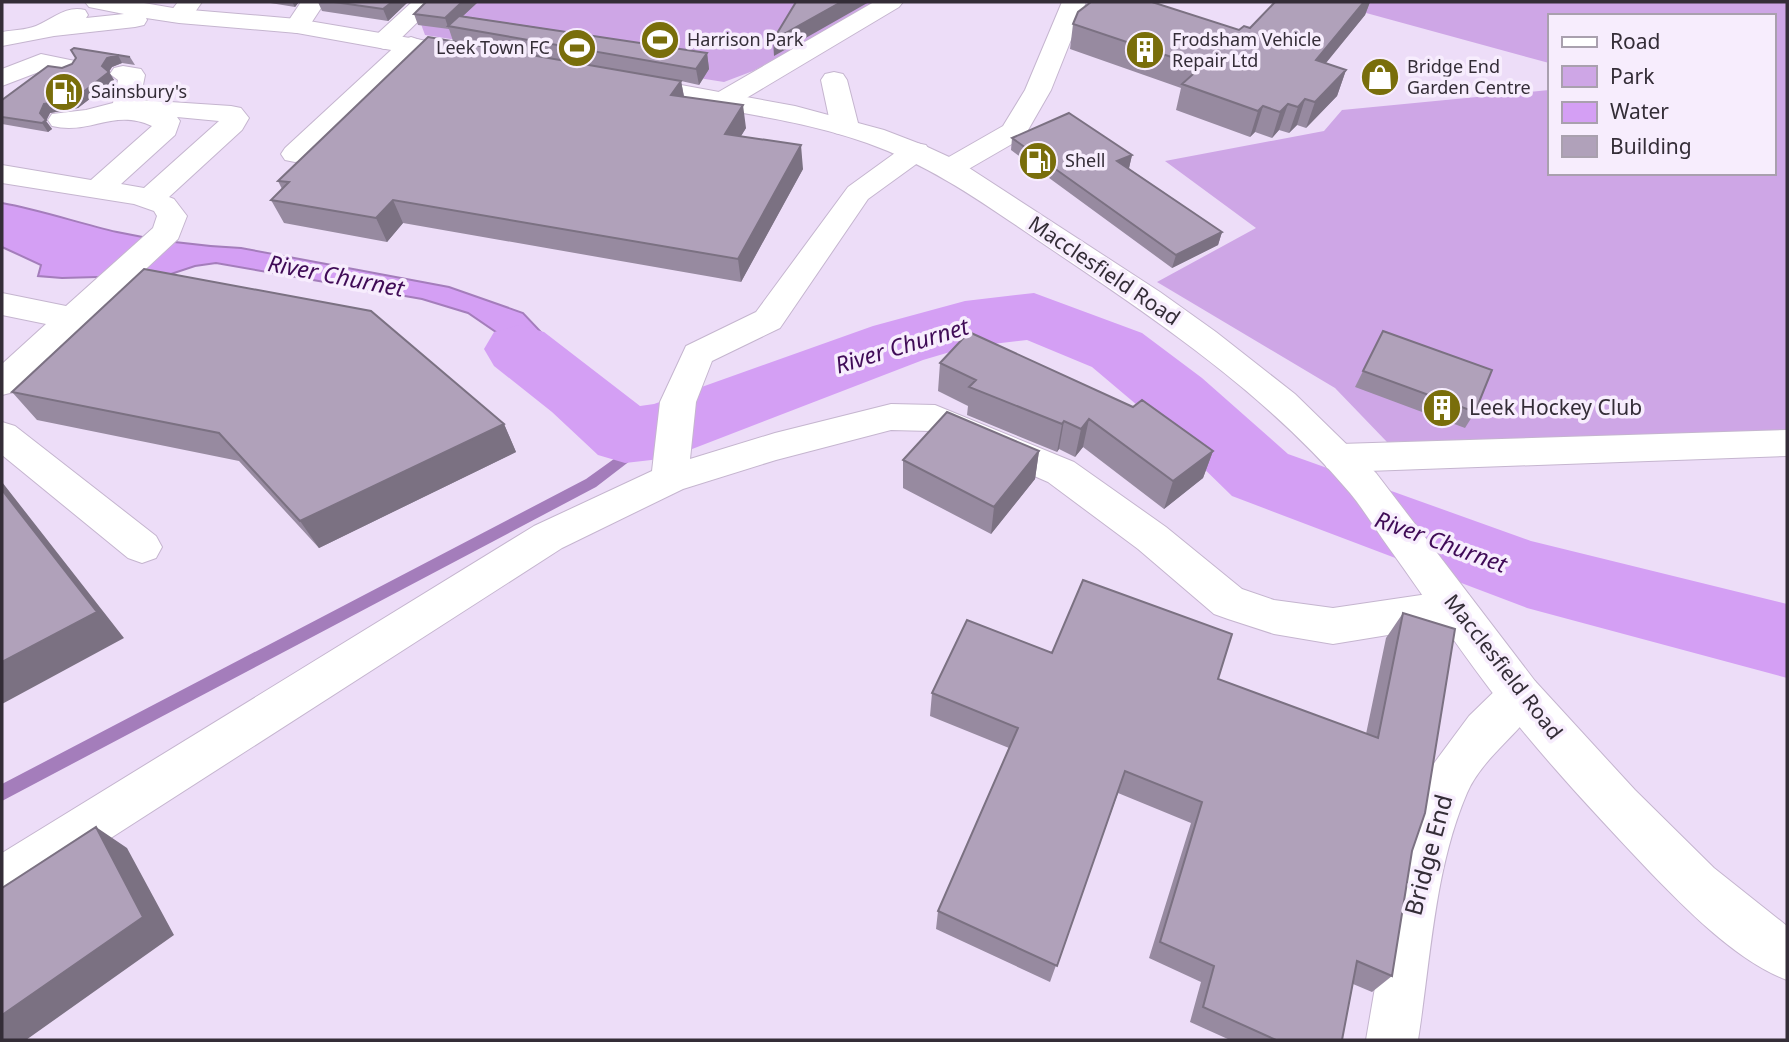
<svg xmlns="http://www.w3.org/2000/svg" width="1789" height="1042" font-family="'Noto Sans',sans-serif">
<rect width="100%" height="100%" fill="#edddf8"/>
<path fill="#cea6e6" d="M446,2H880L753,71L724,82L425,35L421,24Z
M1326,2H1787V431L1387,442L1335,388L1157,282L1256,228L1165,161L1324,131L1342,110L1549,90V173H1773V16H1549V63Z"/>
<path fill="#d49ff4" stroke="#a47dbb" stroke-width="2" d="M2,203C41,210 78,223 117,232C158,241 200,246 241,248L449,287L523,313L610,405L602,434L575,412L509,341L468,313L422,299L216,263L195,266L168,275L62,278L38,276L41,265L2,247Z"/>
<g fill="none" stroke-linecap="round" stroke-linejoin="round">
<path fill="#a47dbb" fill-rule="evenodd" d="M660,426L667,431L665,434L596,487L2,801V784L586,479Z"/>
<path fill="#d49ff4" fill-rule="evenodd" d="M1034,293L1142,333L1202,378L1288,454L1531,541L1787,604V678L1527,608L1232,496L1150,416L1092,367L1027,340L967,347L923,360L687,451L660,459L625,463L598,455L552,412L494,366L484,349L494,332L519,325L544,332L640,406L654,404L873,326L965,301Z"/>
<g stroke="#c5b5cf" stroke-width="2">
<path id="minor" d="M178,2H202C193,15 188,25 170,21L167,16Z
M301,2H325L306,31L297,33L288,31L285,26Z
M412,2H438L393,46L384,49L375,46L371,41L375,36Z
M874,2H903L899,7L733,106L724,108L715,106L711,100L715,94Z
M1062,2H1086L1051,90L1024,137L960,174L950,177L940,174L936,168L940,162L1003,126L1025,90Z
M411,37L420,40L424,45L420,50L305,160L295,162L285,160L281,154L285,148L402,40Z
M41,54L75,61L79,66L75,71L66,74L44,70L2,86V69Z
M123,66L141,69L145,75L140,100L231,106L241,108L249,118L242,130L169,197L174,199L187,216L178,239L14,392L2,395V364L46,324L2,315V293L66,306L153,228L157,216L154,211L134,204L2,183V165L91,180L152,126C114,108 91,135 52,126L48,120L52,114L86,110L113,103L118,80L110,74L114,68ZM177,117L219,121L144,188L121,184L175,135L180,121Z
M834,72L843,74L847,80L859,127L855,133L845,135L835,133L831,127L821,80L825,74Z
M916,143L926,145L930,151L926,157L868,199L780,328L712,361L696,402L690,459L775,433L891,404L935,405L1074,462L1166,527L1242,589L1274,600L1333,608L1455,590L1469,595L1475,607L1469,619L1455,624L1333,644L1274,634L1228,619L1214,614L1138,549L1048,482L931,431L891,430L776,460L683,489L562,548L19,897L2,904V853L534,526L652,471L660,402L686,346L756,312L848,187L906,145Z
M2,422L15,426L156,536L162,547L156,558L142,563L128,558L2,455Z
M1787,430V456L1340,472L1327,468L1322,458L1327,448L1340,444Z
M1520,676L1535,681L1542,695C1525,732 1484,754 1467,793C1434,870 1431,958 1418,1040H1366L1395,871L1425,781L1432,766L1469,716L1505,681Z"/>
</g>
<g stroke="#c5b5cf" stroke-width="2">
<path id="highway" d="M85,2H138L179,9L297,19L469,48L478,51L482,56L478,61L469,64L297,33L179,23L146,18L147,20L144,25L135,27L54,36L2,46V32C13,30 26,30 36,26C53,19 66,5 85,10L88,15L86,18L124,14L89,7Z
M632,76L795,106L884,130L923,145L960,162L1160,292L1216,332L1295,394L1376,473L1535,681L1635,790L1714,868L1787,926V980C1737,961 1688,911 1651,873C1601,820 1550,766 1505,709C1464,657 1428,602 1389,548C1376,530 1364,510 1350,493C1266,394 1157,320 1051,249C990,208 937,168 867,143C788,115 704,110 623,90L619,84L623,78Z"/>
</g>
<use href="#minor" fill="#fff" fill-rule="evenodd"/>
<use href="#highway" fill="#fff" fill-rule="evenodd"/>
</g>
<path fill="#978aa0" d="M264,2H299L295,7Z
M318,2H408L388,21L322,11Z
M426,2H478L463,16L707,53L709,69L699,85L681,81L684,96L746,128L741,136L803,169L741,282L403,223L387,242L284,223L271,200L282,189L278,181L453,41L449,29L418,25L414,14Z
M1275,2H1370L1365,15L1326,63L1346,70L1337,96L1306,128L1297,125L1289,133L1279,130L1272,138L1255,132L1250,137L1176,110L1181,88L1070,49L1073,24L1239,30L1250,28Z
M71,50L130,57L135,65L122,63L112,67L109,72L114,80L78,108L50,113L46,121L52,129L48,132L2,124V100L62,68L72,64L76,59Z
M1012,138L1132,155L1129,168H1128L1222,232L1218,245L1172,268L1011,150Z
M1383,331L1475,412L1465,428L1355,387Z
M940,363L1213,451L1203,478L1164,509L1083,447L1075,457L1059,449L1057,452L967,415L968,406L938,391Z
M12,392L504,424L516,452L319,548L239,461L37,420Z
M1039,451L1035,479L991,534L903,488V460Z
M1403,613L1412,851L1392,976L1372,992L1353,984L1342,1040H1230L1190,1022L1201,982L1149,958L1191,823L1118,793L1050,982L936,929L938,911L1009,748L930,716L932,693L1052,653L1218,679L1366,734L1386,638Z"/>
<path fill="#7b7182" d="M292,2H299L295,7Z
M392,2H408L388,21L383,9Z
M462,2H478L452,26H448L449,30L445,18Z
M841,2H869L774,56L773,40Z
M1364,2H1370L1365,15L1307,86L1316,60Z
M707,53L709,69L699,85L696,69Z
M118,55L122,63L112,67L108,73L109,72L114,80L78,108L50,113L46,121L52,129L48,132L42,123L40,113L44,104L102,66L107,58Z
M1346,70L1337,96L1306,128L1315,102Z
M681,81L685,103L671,95Z
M1305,99L1297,125L1289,133L1298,107Z
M1288,104L1279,130L1272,138L1280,112Z
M743,105L746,128L728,157L725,134Z
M1263,106L1255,132L1250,137L1258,111Z
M801,145L803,169L741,282L738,259Z
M1132,155L1129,168L1115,174L1117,161Z
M393,200L403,223L387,242L376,218Z
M1222,232L1218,245L1172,268L1176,255Z
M1089,419L1083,447L1075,457L1081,429Z
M1064,421L1059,449L1057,452L1062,424Z
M504,424L516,452L319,548L300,521Z
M1039,451L1035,479L991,534L994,507Z
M1213,451L1203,478L1164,509L1173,481Z
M2,482L124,638L2,704Z
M96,827L127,848L174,935L26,1040H2V1015Z"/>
<path fill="#b0a1ba" stroke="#7b7182" stroke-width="2" d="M334,2H392L383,9Z
M426,2H462L445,18L414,14Z
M796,2H841L773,40Z
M1091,2H1152L1239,30L1244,26L1250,28L1275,2H1364L1316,60L1346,70L1315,102L1305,99L1298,107L1288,104L1280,112L1263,106L1258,111L1182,84L1201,67L1073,24L1078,12Z
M459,16L707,53L696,69L448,26Z
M428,37L681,81L671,95L743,105L725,134L801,145L738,259L393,200L376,218L271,200L289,182L278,181Z
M74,48L130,57L118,55L107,58L102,66L109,72L73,100L44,104L40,113L46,120L42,123L2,117V100L48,66L62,68L72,64L76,58L71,50Z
M1069,113L1132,155L1117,161L1222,232L1176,255L1012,138Z
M144,269L371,311L504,424L300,521L219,433L12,392Z
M1383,331L1492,370L1475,412L1363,371Z
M969,332L1133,407L1142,400L1213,451L1173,481L1089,419L1081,429L1064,421L1062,424L969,387L976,380L940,363Z
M947,412L1039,451L994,507L903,460Z
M2,490L97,612L2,662Z
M1083,580L1232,634L1218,679L1378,738L1403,613L1455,629L1425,813L1412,851L1392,976L1357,961L1342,1040H1276L1203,1007L1214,966L1160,942L1202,802L1125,771L1057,966L938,911L1018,728L932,693L967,620L1052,653Z
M96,827L143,917L2,1015V888Z"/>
<defs>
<g id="stadium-disc" transform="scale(2.0125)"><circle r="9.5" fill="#796e0b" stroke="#f7edfd"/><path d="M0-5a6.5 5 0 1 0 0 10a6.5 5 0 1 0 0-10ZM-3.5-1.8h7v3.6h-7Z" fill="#fff"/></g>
<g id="building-disc" transform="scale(2.0125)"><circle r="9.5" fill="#796e0b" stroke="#f7edfd"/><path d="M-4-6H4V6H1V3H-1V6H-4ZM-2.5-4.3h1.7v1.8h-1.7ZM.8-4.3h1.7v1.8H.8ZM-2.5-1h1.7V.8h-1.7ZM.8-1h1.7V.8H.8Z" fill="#fff"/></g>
<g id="shop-disc" transform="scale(2.0125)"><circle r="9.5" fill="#796e0b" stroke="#f7edfd"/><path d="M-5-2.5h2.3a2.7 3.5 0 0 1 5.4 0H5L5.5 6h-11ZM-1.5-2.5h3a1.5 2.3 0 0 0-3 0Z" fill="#fff"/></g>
<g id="fuel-disc" transform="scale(2.0125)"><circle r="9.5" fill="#796e0b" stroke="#f7edfd"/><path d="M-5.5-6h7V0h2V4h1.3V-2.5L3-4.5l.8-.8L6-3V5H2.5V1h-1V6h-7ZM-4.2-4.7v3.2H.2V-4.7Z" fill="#fff"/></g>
</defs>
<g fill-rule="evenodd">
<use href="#stadium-disc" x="660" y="40"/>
<use href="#stadium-disc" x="577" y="48"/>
<use href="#building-disc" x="1145" y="50"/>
<use href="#shop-disc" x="1380" y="77"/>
<use href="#fuel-disc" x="64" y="92"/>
<use href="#fuel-disc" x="1038" y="161"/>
<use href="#building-disc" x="1442" y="408"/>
</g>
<g text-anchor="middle" stroke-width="7" stroke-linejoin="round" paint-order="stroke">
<g font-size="18" fill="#342d37" stroke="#f7edfd" text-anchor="start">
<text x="687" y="46">Harrison Park</text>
<text x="1172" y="46">Frodsham Vehicle<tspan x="1172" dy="21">Repair Ltd</tspan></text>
<text x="550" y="54" text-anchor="end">Leek Town FC</text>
<text x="1407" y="73">Bridge End<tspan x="1407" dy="21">Garden Centre</tspan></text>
<text x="91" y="98">Sainsbury's</text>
<text x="1065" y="167">Shell</text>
</g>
<g font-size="21" fill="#342d37" stroke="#f7edfd">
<text transform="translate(1104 271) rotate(34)" y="7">Macclesfield Road</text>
<text transform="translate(1503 667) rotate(52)" y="7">Macclesfield Road</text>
</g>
<g font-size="21" fill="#342d37" stroke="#f7edfd" text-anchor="start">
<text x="1469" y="415">Leek Hockey Club</text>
</g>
<g font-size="23" font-style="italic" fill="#400c57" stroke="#f7edfd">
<text transform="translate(336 276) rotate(11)" y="8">River Churnet</text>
<text transform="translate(902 346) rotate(-17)" y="8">River Churnet</text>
<text transform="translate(1441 542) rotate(20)" y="8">River Churnet</text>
</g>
<g font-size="24" fill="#342d37" stroke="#f7edfd">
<text transform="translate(1429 855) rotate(-75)" y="8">Bridge End</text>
</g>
</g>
<rect width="1789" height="1042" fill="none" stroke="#342d37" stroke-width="7"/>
<rect x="1548" y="14" width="228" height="161" fill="#f7edfd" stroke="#a9a0ae" stroke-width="2"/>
<rect x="1562" y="37" width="35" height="10" fill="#ffffff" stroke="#a9a0ae" stroke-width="2"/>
<text x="1610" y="49" font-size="21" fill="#342d37">Road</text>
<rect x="1562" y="66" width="35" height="21" fill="#cea6e6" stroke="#a9a0ae" stroke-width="2"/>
<text x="1610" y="84" font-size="21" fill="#342d37">Park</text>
<rect x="1562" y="102" width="35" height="21" fill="#d49ff4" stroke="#a9a0ae" stroke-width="2"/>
<text x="1610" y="119" font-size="21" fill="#342d37">Water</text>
<rect x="1562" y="136" width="35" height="21" fill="#b0a1ba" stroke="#a9a0ae" stroke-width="2"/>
<text x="1610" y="154" font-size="21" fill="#342d37">Building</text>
</svg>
